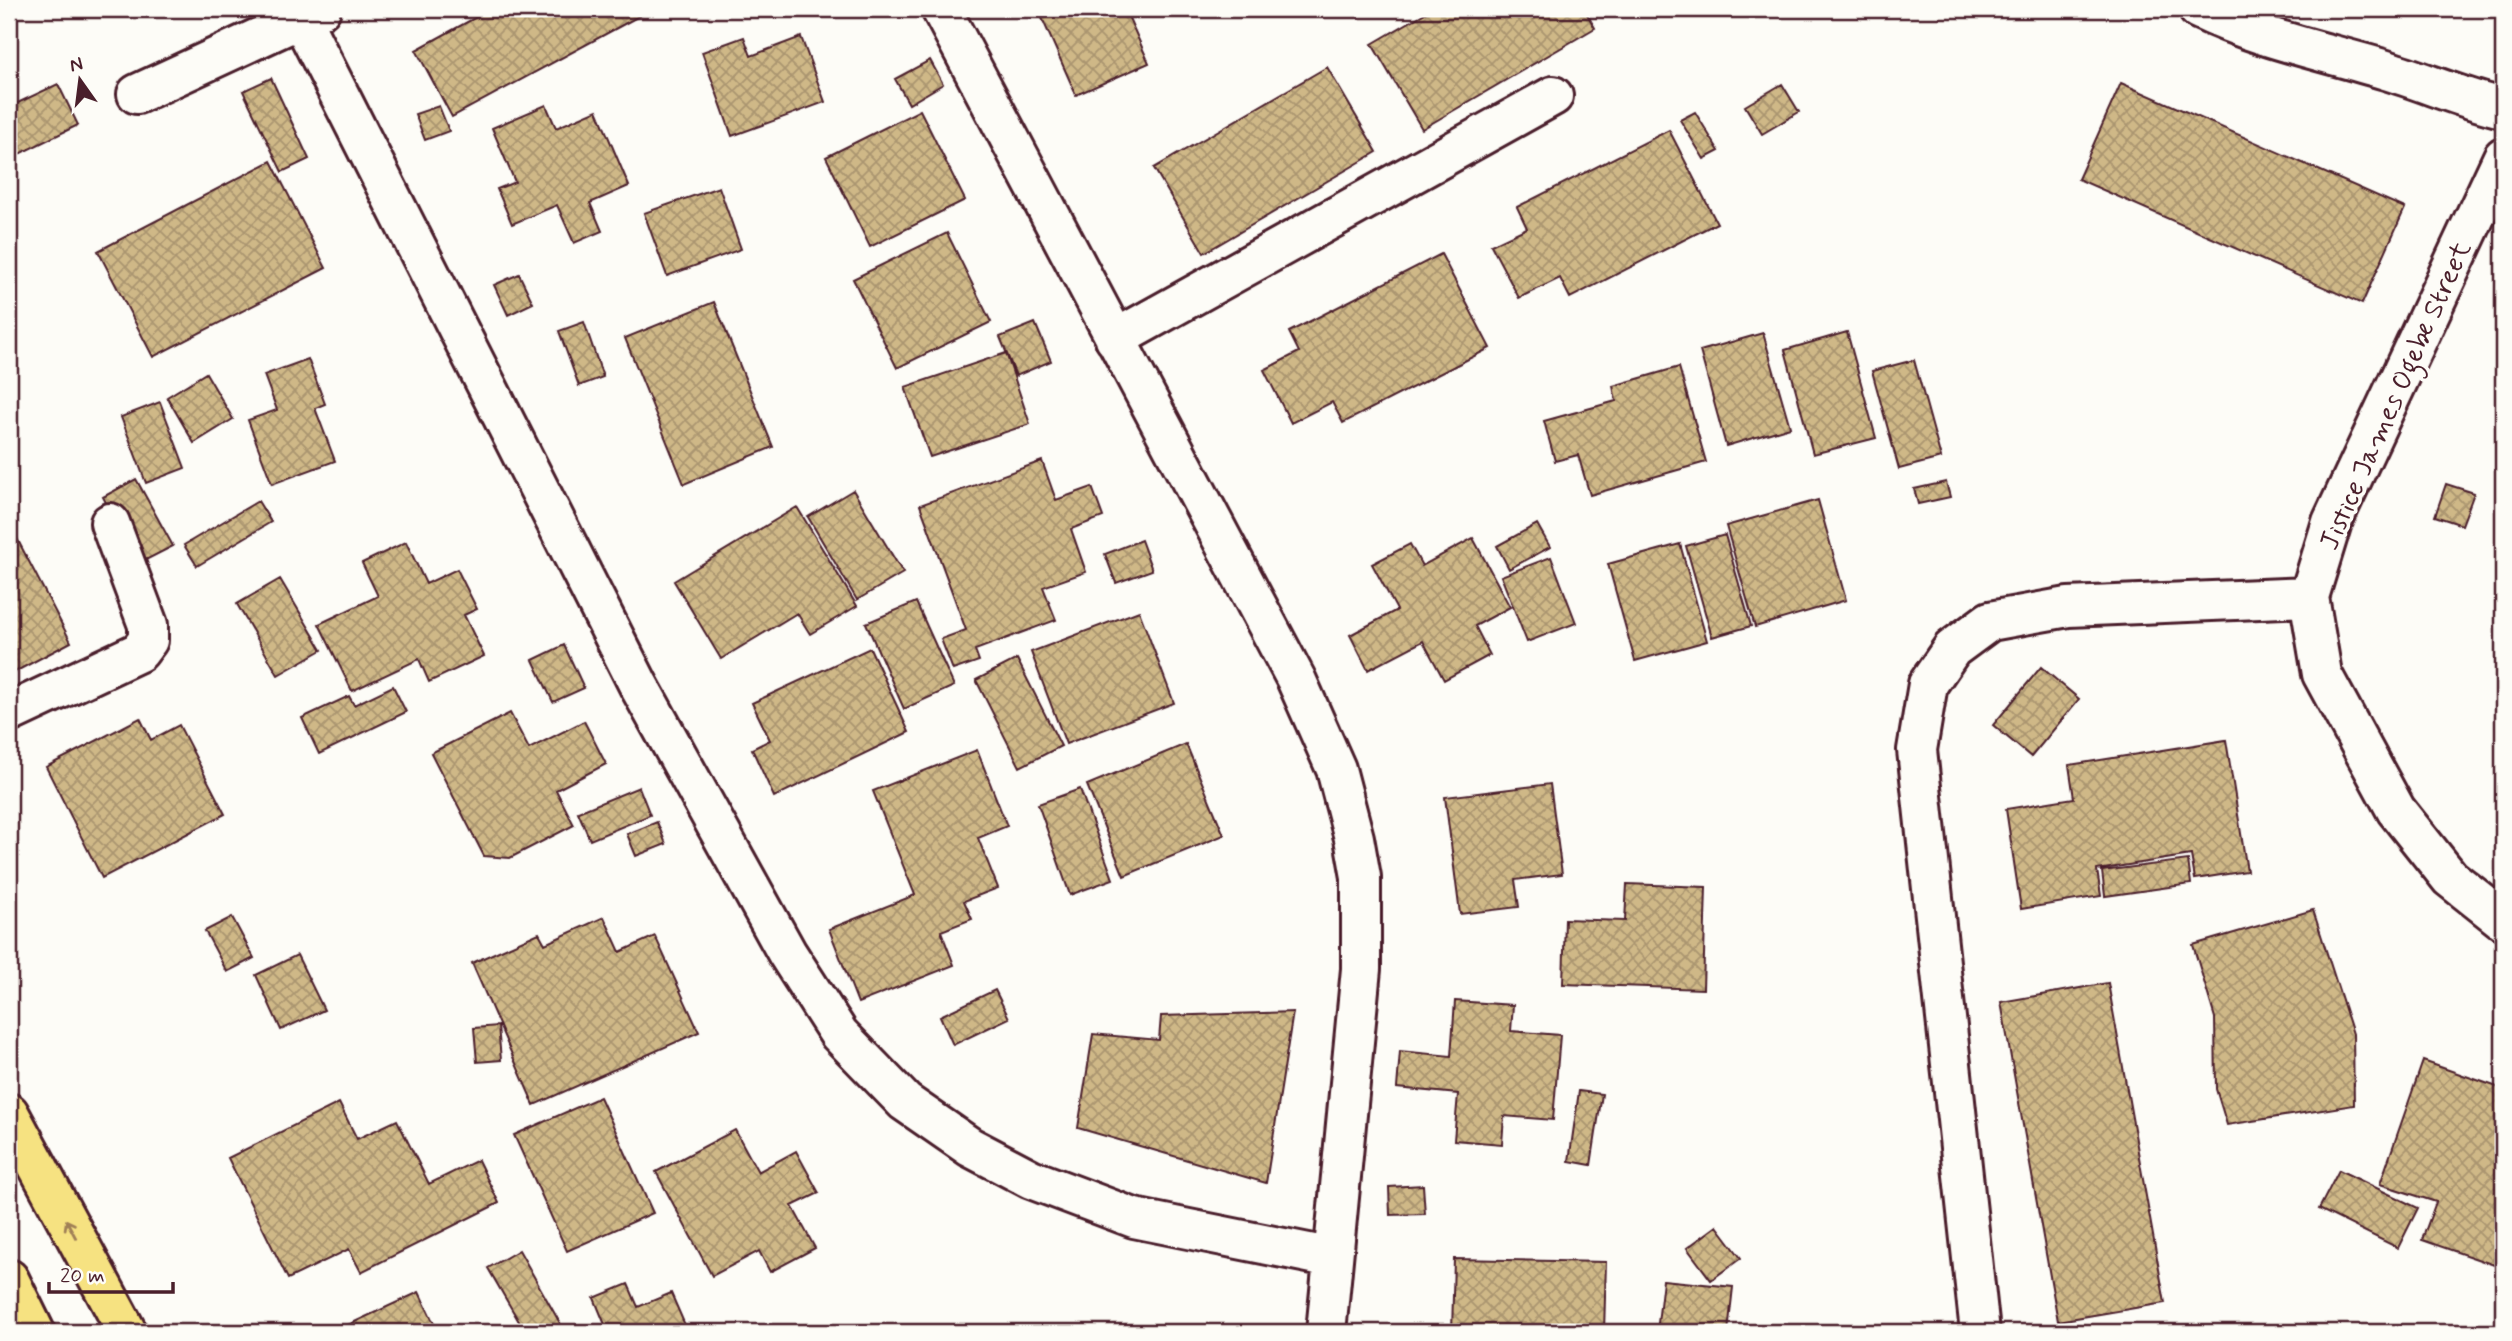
<svg xmlns="http://www.w3.org/2000/svg" width="2512" height="1341" font-family="Mynerve,sans-serif">
<defs>
<pattern id="building-cross-hatch" width="8" height="8" patternUnits="userSpaceOnUse" patternTransform="scale(1.75)"><rect width="8" height="8" fill="#cfb887"/><path d="M0 0l8 8M0 8l8-8" fill="none" stroke="#aa956f"/></pattern>
</defs>
<rect width="100%" height="100%" fill="#fdfcf7"/>
<filter id="ink" filterUnits="userSpaceOnUse"><feTurbulence type="fractalNoise" baseFrequency=".0143" numOctaves="2"/><feDisplacementMap in="SourceGraphic" scale="14" xChannelSelector="R" yChannelSelector="G"/><feConvolveMatrix kernelMatrix="1 2 1 2 8 2 1 2 1" color-interpolation-filters="sRGB"/></filter>
<g filter="url(#ink)">
<path fill="url(#building-cross-hatch)" stroke="#4a1f2b" stroke-width="2" d="M491,9H652L452,117L416,50Z
M1038,9H1125L1149,63L1076,95Z
M1432,9H1584L1595,28L1422,129L1372,44Z
M744,37L751,56L801,37L825,102L732,136L702,52Z
M930,60L943,84L909,104L895,79Z
M1327,67L1377,152L1204,253L1154,168Z
M271,78L309,159L282,172L243,91Z
M2121,83L2405,208L2362,304L2078,179Z
M58,84L78,125L9,159V107Z
M1782,84L1799,112L1762,134L1745,106Z
M546,105L556,128L597,110L629,186L590,203L602,231L574,243L557,205L512,224L497,189L515,182L492,128Z
M439,106L449,131L425,140L415,114Z
M920,110L965,200L870,247L826,157Z
M1695,112L1719,151L1704,159L1680,120Z
M1669,130L1717,223L1570,298L1560,278L1519,298L1491,245L1527,228L1517,207Z
M271,161L326,268L153,357L98,251Z
M719,187L741,249L667,276L644,213Z
M947,233L991,322L897,368L853,279Z
M1441,254L1490,348L1343,423L1332,402L1291,423L1264,370L1299,352L1289,332Z
M519,274L533,303L508,315L494,285Z
M714,302L773,447L684,484L625,338Z
M584,322L603,377L579,386L559,331Z
M1035,323L1051,361L1016,376L1000,337Z
M1847,332L1876,438L1813,454L1785,350Z
M1763,333L1790,427L1726,446L1700,351Z
M1006,353L1030,424L930,457L905,387Z
M308,359L325,404L315,408L335,461L272,484L248,420L277,410L264,375Z
M1914,360L1941,458L1899,469L1872,371Z
M1679,367L1706,462L1590,495L1578,455L1555,461L1544,421L1616,401L1613,386Z
M206,373L233,419L194,443L167,397Z
M160,402L185,468L146,483L121,417Z
M1042,461L1056,500L1092,487L1103,517L1071,529L1086,572L1043,587L1056,620L975,650L979,661L953,670L941,639L966,630L920,505Z
M136,479L173,546L138,564L103,497Z
M1946,482L1950,497L1918,504L1914,489Z
M2446,484L2474,493L2462,525L2435,516Z
M853,490L903,573L857,600L808,517Z
M1818,500L1846,600L1755,627L1726,526Z
M258,501L271,522L197,566L184,545Z
M797,507L857,606L810,634L797,613L721,659L674,581Z
M1537,524L1550,547L1509,569L1497,546Z
M11,527L71,642L9,675V528Z
M1725,535L1751,626L1712,637L1686,546Z
M1473,538L1510,607L1475,626L1490,655L1444,680L1423,641L1368,670L1350,635L1397,610L1372,564L1410,544L1422,566Z
M1141,540L1152,570L1116,583L1105,554Z
M406,542L426,584L457,569L477,609L464,615L484,656L429,682L419,659L352,691L319,624L378,596L362,563Z
M1680,544L1707,641L1635,661L1608,564Z
M1551,557L1576,623L1527,642L1501,576Z
M280,579L322,650L278,675L237,604Z
M916,602L954,686L904,709L866,623Z
M1139,611L1174,703L1066,744L1031,652Z
M564,645L584,688L553,702L533,660Z
M870,648L909,732L774,797L752,749L770,740L752,703Z
M1017,659L1061,746L1020,767L976,680Z
M2041,667L2079,699L2031,757L1993,725Z
M393,686L406,712L319,754L302,718L349,696L354,705Z
M510,713L529,749L584,721L606,764L556,790L574,825L510,858L484,856L431,753Z
M140,718L151,740L179,725L225,814L102,878L46,767Z
M2226,740L2247,871L2195,879L2191,855L2097,870L2101,896L2021,909L2006,809L2074,798L2069,765Z
M1186,744L1224,835L1124,876L1087,785Z
M977,750L1007,826L978,838L998,888L964,901L972,919L941,931L954,965L858,1003L829,929L915,895L873,791Z
M1550,784L1562,874L1515,880L1519,907L1460,914L1445,797Z
M639,787L650,815L590,840L578,812Z
M1080,789L1113,879L1070,895L1038,804Z
M657,822L666,844L636,856L627,834Z
M2188,860L2191,884L2105,896L2102,871Z
M1627,884L1706,887L1703,989L1563,984L1565,919L1625,921Z
M2313,910L2353,1034L2354,1105L2227,1125L2216,1089L2215,1018L2193,945Z
M232,917L254,958L227,972L205,931Z
M604,917L620,952L655,936L699,1032L534,1105L472,963L539,933L545,944Z
M297,955L324,1010L281,1030L256,975Z
M2108,983L2165,1303L2058,1321L2001,1002Z
M995,990L1009,1018L953,1045L940,1016Z
M1455,1001L1513,1005L1511,1031L1560,1035L1553,1120L1504,1116L1502,1144L1454,1140L1458,1094L1397,1088L1400,1051L1451,1056Z
M1293,1012L1266,1183L1078,1128L1093,1034L1159,1040L1161,1016Z
M498,1026L501,1060L477,1062L474,1028Z
M2423,1061L2503,1089V1268L2422,1240L2436,1202L2380,1184Z
M1579,1091L1602,1094L1591,1165L1569,1161Z
M600,1097L653,1213L567,1251L514,1135Z
M339,1103L357,1139L397,1120L429,1184L478,1160L499,1203L361,1272L349,1249L288,1279L228,1158Z
M735,1130L758,1172L796,1151L819,1193L792,1206L815,1248L770,1272L759,1251L712,1276L656,1172Z
M2339,1170L2418,1208L2398,1248L2319,1209Z
M1423,1185L1425,1214L1390,1215L1389,1187Z
M1717,1226L1741,1258L1711,1280L1687,1248Z
M519,1250L565,1332H525L488,1268Z
M1454,1259L1606,1262L1604,1332H1452Z
M1663,1280L1733,1287L1728,1332H1657Z
M628,1284L638,1307L671,1293L688,1332H608L594,1298Z
M419,1292L438,1332H333Z"/>
<g fill="none" stroke-linecap="round" stroke-linejoin="round">
<g stroke="#4a1f2b" stroke-width="44">
<path id="minor" d="M941,9L1296,679L1336,769L1354,838L1361,877V969L1326,1332
M2198,9C2257,38 2323,51 2386,70C2426,82 2463,99 2503,108
M301,19L639,686L787,953L839,1034L905,1102L970,1147L1031,1179L1134,1218L1333,1258
M137,94L321,9
M2503,157L2332,522L2309,597L2322,674L2396,810L2450,878L2503,920
M1115,339L1553,96
M9,713L139,652L148,640V625L110,523
M1980,1332L1917,750L1928,684L1952,649L1990,621L2068,607L2309,597"/>
</g>
<g stroke="#4a1f2b" stroke-width="44">
<path id="major" d="M9,1113L127,1332
M9,1279L35,1332"/>
</g>
<use href="#minor" stroke="#fdfcf7" stroke-width="38"/>
<use href="#major" stroke="#f6e281" stroke-width="38"/>
</g>
<defs><path id="oneway-shaft" d="M-6 0H5M1.5-3L5.5 0L1.5 3" fill="none" stroke-width="1.6" stroke-linecap="round" stroke-linejoin="round" transform="scale(1.75)"/></defs>
<use stroke="#a08056" href="#oneway-shaft" transform="translate(71 1229) rotate(-118)"/>
</g>
<g text-anchor="middle" stroke-width="7" stroke-linejoin="round" paint-order="stroke">
<g font-size="28" fill="#4a1f2b" stroke="#fdfcf7">
<text transform="translate(2394 395) rotate(-66)" y="10">Jistice James Ogebe Street</text>
</g>
</g>
<rect width="2512" height="1341" fill="none" stroke="#fdfcf7" stroke-width="35"/>
<rect x="18" y="18" width="2477" height="1306" fill="none" stroke="#4a1f2b" stroke-width="2.5" filter="url(#ink)"/>
<g transform="translate(80 80) rotate(346)" stroke="#fdfcf7" stroke-width="5" paint-order="stroke">
<path d="M0-5L12 26L0 18L-12 26Z" fill="#4a1f2b"/>
<text y="-10" font-size="19" font-weight="bold" text-anchor="middle" fill="#4a1f2b">N</text>
</g>
<path d="M49 1282v10h124v-10" fill="none" stroke="#4a1f2b" stroke-width="3.5"/>
<text x="60" y="1282" font-size="21" fill="#4a1f2b" stroke="#fdfcf7" stroke-width="5" paint-order="stroke">20 m</text>
</svg>
